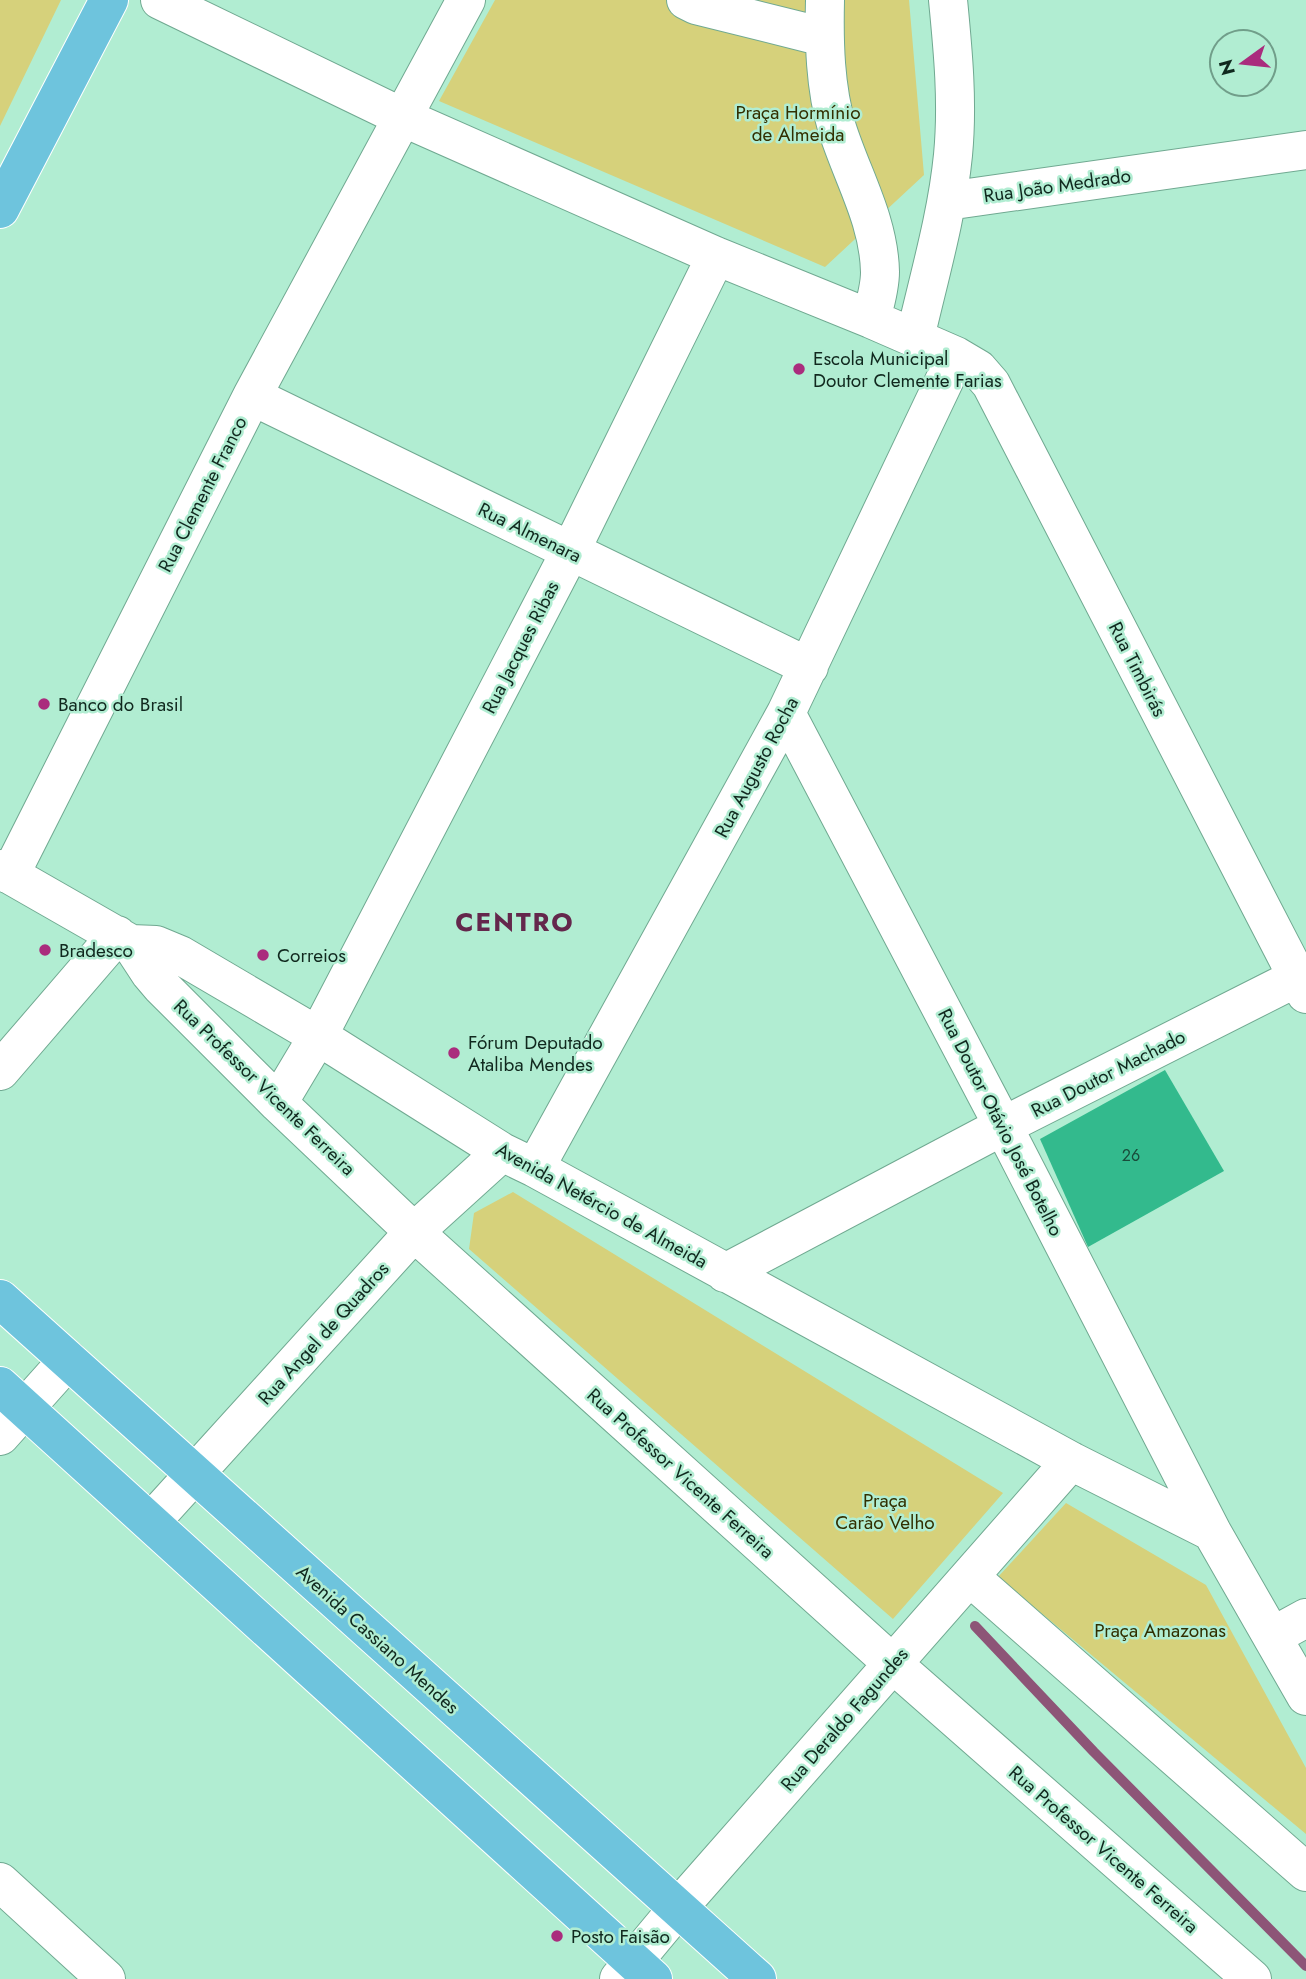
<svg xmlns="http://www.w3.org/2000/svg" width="1306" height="1979" font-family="Jost,sans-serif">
<rect width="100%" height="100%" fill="#b1edd2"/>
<path fill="#d6d17b" d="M0,0H61L0,126Z
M495,0H909L924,175L825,267L439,101Z
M513,1192L1003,1493L893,1619L469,1249L474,1213Z
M1066,1503L1206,1585L1306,1768V1834L998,1577Z"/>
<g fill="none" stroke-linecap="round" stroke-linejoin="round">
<path stroke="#8d5577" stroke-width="10" d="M975,1626L1094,1752L1306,1966"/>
</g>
<path fill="#33ba8d" d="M1165,1070L1224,1171L1088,1247L1040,1139Z"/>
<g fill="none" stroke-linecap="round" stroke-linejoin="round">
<g stroke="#70a991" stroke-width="40">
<path id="minor" d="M160,0L402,117L716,256L871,319L956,356L978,369L991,384L1306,994
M686,0L696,5L824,37
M825,0C824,43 825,87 837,128C852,176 879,220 880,272C880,288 875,304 871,319
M947,201L1306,150
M915,338C929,277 947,216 953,155C958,103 953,51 948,0
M252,396L809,667
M786,713L1003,1126L1212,1532L1306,1696
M0,869L131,944L156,945L180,955L318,1036L502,1152L535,1168L1071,1461L1212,1532
M10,875L252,396L466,0
M131,944L150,973L161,986L278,1103L414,1232L893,1664L1252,1979
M0,1071L117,935
M278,1103L318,1036L570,552L716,256
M535,1168L786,713L956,356
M725,1273L1003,1126L1306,973
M0,1436L68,1360
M151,1522L414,1232L502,1152
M970,1577L1306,1872
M1273,1636L1306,1618
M0,1882L106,1979
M619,1979L678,1908L1071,1461"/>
</g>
<g stroke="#fff" stroke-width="40">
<path id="major" d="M0,209L109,0
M0,1299L757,1979
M0,1386L653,1979"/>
</g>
<use href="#minor" stroke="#fff" stroke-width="38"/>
<use href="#major" stroke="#6ec4dd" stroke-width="38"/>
</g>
<g fill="#aa2c7d" stroke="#b1edd2" stroke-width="2.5">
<circle cx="799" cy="369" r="7"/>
<circle cx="44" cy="704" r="7"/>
<circle cx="45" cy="950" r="7"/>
<circle cx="263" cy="955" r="7"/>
<circle cx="454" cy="1053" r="7"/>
<circle cx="557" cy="1936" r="7"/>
</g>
<g text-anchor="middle" stroke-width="5" stroke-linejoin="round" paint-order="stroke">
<g font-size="16" fill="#194c3a">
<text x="1131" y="1161">26</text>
</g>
<g font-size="19" fill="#322f00" stroke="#b1edd2">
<text x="798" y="119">Praça Hormínio<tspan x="798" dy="22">de Almeida</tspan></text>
<text x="885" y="1507">Praça<tspan x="885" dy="22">Carão Velho</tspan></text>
<text x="1160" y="1637">Praça Amazonas</text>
</g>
<g font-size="19" fill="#10281e" stroke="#b1edd2">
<text transform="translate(1057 185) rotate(-8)" y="7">Rua João Medrado</text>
<text transform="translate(202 494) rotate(-63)" y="7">Rua Clemente Franco</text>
<text transform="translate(530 532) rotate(26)" y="7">Rua Almenara</text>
<text transform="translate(520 647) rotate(-63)" y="7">Rua Jacques Ribas</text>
<text transform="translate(1138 669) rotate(63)" y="7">Rua Timbirás</text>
<text transform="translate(756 767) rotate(-62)" y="7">Rua Augusto Rocha</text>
<text transform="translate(1108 1073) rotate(-27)" y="7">Rua Doutor Machado</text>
<text transform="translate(265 1087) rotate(44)" y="7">Rua Professor Vicente Ferreira</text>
<text transform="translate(1001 1122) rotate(63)" y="7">Rua Doutor Otávio José Botelho</text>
<text transform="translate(602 1205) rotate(29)" y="7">Avenida Netércio de Almeida</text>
<text transform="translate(323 1333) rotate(-48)" y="7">Rua Angel de Quadros</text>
<text transform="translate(681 1473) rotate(42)" y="7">Rua Professor Vicente Ferreira</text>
<text transform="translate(378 1639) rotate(42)" y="7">Avenida Cassiano Mendes</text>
<text transform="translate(844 1719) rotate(-49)" y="7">Rua Deraldo Fagundes</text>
<text transform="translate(1104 1849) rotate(41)" y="7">Rua Professor Vicente Ferreira</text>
</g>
<g font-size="19" fill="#10281e" stroke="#b1edd2" text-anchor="start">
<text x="813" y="365">Escola Municipal<tspan x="813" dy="22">Doutor Clemente Farias</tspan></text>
<text x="58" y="711">Banco do Brasil</text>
<text x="59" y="957">Bradesco</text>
<text x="277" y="962">Correios</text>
<text x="468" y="1049">Fórum Deputado<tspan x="468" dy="22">Ataliba Mendes</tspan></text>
<text x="571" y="1943">Posto Faisão</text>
</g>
<g font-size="26" font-weight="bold" letter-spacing="2" fill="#64274c" stroke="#b1edd2">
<text x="515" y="931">CENTRO</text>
</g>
</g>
<g transform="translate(1243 63) rotate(255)"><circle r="33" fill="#b1edd2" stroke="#719e8a" stroke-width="2"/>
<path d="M0-5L12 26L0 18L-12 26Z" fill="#aa2c7d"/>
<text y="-10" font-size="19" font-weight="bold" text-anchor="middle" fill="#10281e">N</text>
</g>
</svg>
